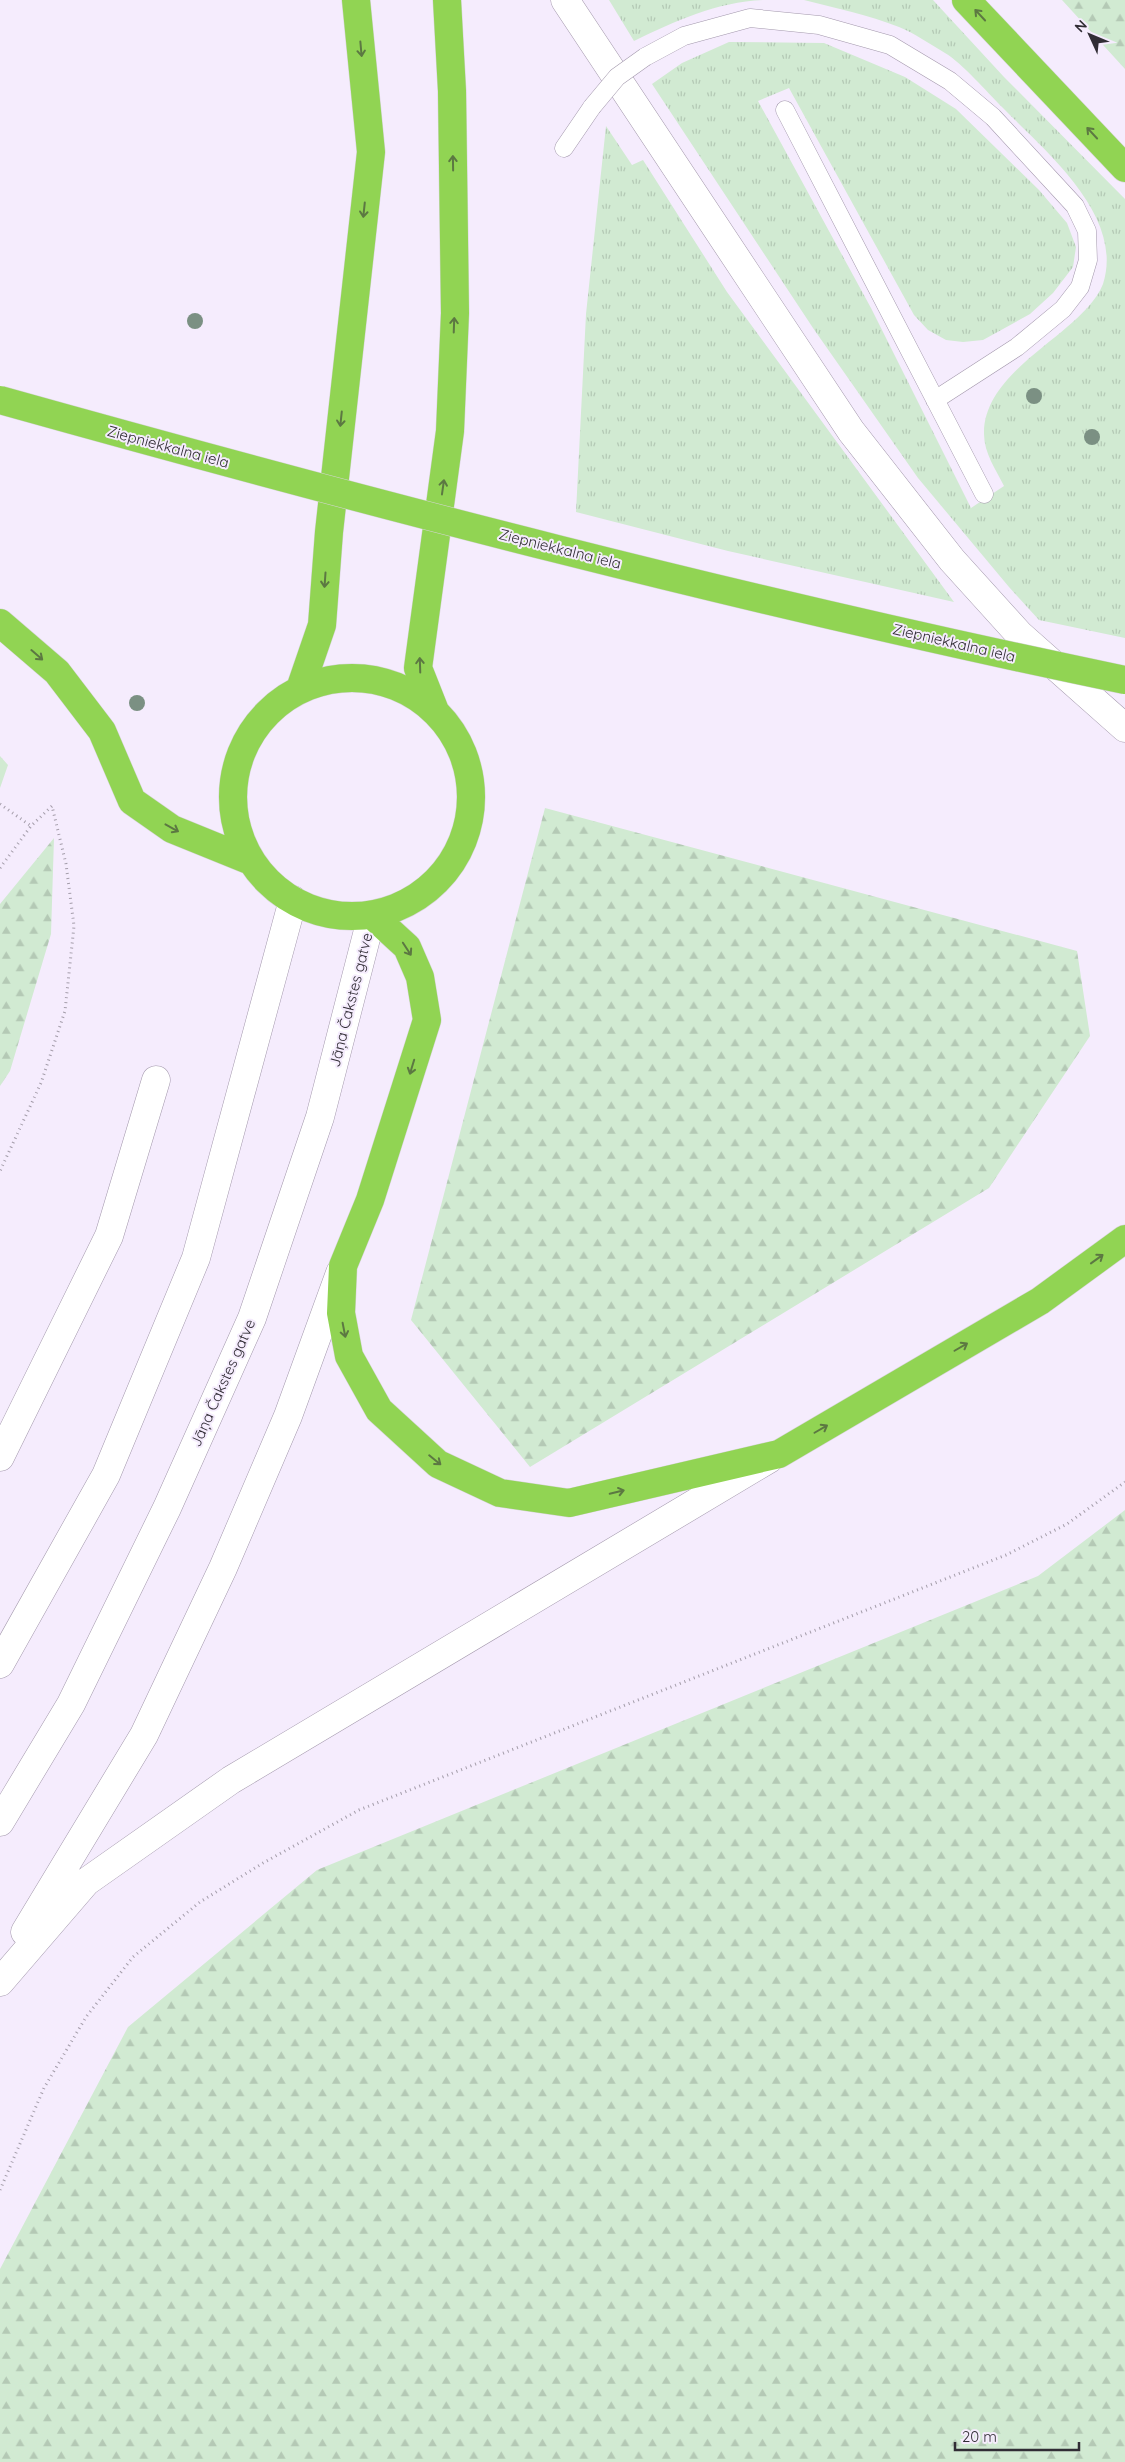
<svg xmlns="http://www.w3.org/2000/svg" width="1125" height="2462" font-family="Quicksand,sans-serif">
<defs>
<pattern id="grass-tufts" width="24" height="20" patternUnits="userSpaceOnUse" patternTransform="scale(1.25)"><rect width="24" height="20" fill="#d1ead2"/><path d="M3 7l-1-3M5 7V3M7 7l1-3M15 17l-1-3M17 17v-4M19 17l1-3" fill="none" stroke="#b4c9b5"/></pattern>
<pattern id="forest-firs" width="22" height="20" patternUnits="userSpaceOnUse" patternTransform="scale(1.25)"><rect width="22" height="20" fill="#d1ead2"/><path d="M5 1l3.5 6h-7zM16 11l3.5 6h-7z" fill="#b4c9b5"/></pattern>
</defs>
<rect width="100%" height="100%" fill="#f5ecfd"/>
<path fill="url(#grass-tufts)" d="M609,0H763C717,2 675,21 634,41Z
M804,0H933L1004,77L1125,199V638L1039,620L1009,587L918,478L813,328L652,84L682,63L729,42L824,43L905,77L956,109L1039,190L1067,223L1076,247L1073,267L1053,293L1030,314L983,340L963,342L946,340L928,330L914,315L789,88L758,101L871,308L971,508L1004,486C996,470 984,453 984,434C983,387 1036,354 1067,327C1080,316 1097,300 1103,284C1125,215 1044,150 1002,107C987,92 962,63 945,53C930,44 914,33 899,27C868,15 836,8 804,0Z
M606,126L632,165L643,160L727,292L954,602L728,551L576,512L586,314Z"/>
<path fill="url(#forest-firs)" d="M1062,0H1125V69Z
M0,756L8,765L0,788Z
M545,808L1077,951L1090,1036L989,1188L530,1467L411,1320Z
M54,838L51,934L10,1071L0,1086V904Z
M1125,1510V2462H0V2269L128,2027L317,1870L1038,1576Z"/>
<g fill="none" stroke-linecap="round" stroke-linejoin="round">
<g stroke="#a398ac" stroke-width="19">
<path id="lane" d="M645,57L684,36L750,18L819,25L890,45L950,81L993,117L1075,206L1087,231L1088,260L1080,287L1063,309L1017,347L935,400
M785,110L984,494
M564,148L592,107"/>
</g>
<g stroke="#a398ac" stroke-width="29">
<path id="street" d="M565,0L851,431L952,560L1019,634L1125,728
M0,1457L109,1236L156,1080
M0,1664L106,1475L196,1258L293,900
M0,1822L71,1704L167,1508L252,1318L320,1117L372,915
M25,1932L144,1735L223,1568L288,1416L340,1273
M0,1982L86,1882L231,1780L769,1459"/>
</g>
<g stroke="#d6d5d7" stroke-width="29">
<path id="highway" d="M966,0L1125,168
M0,623L57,672L102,731L132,801L172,829L251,861
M233 797a119 119 0 1 1 238 0a119 119 0 1 1-238 0Z
M300,689L322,625L329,532L371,152L356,0
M435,711L418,668L450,431L455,313L452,91L447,0
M372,915L407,947L420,977L427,1020L370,1200L343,1266L341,1313L349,1356L379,1410L438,1464L500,1493L569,1503L779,1454L1040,1301L1125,1239"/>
</g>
<path stroke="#a49daa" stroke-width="3" stroke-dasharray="1 4" stroke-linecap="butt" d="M0,804L31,826
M0,868L31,826L52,806L66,864L74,926L65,1011L41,1083L0,1171
M0,2190L44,2088L86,2017L133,1957L200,1902L263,1863L359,1810L1006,1555L1067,1524L1125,1482"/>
<use href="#lane" stroke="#fff" stroke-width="18"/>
<use href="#street" stroke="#fff" stroke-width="28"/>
<use href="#highway" stroke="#91d453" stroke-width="28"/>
<g stroke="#a398ac" stroke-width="19" stroke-linecap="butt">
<path id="lane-bridge" d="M592,107L617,77L645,57"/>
</g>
<g stroke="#d6d5d7" stroke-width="29" stroke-linecap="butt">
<path id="highway-bridge" d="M0,400C372,504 747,602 1125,680"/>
</g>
<use href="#lane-bridge" stroke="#fff" stroke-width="18"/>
<use href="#highway-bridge" stroke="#91d453" stroke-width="28"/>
</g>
<g fill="#7b9083">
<circle cx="195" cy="321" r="8"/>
<circle cx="1034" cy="396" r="8"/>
<circle cx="1092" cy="437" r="8"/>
<circle cx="137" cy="703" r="8"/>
</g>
<defs><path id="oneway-shaft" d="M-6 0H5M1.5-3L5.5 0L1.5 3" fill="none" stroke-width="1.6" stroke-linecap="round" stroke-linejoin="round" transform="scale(1.25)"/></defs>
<g stroke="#5c7842">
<use href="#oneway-shaft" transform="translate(980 15) rotate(-133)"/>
<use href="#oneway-shaft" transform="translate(361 49) rotate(85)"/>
<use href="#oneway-shaft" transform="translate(1092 133) rotate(-133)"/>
<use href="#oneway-shaft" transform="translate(453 163) rotate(-91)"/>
<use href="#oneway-shaft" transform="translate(364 210) rotate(96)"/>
<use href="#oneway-shaft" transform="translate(454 325) rotate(-88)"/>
<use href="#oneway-shaft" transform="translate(341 419) rotate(96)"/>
<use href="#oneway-shaft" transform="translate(443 487) rotate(-82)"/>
<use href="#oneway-shaft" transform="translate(325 580) rotate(94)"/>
<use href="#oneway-shaft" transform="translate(37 655) rotate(41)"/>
<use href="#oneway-shaft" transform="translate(420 665) rotate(-92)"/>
<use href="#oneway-shaft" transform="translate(172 828) rotate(29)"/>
<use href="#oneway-shaft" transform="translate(407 949) rotate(57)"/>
<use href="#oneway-shaft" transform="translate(412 1067) rotate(107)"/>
<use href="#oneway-shaft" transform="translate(1097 1259) rotate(-36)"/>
<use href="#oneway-shaft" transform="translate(344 1330) rotate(79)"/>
<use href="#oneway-shaft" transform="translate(961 1347) rotate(-30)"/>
<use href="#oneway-shaft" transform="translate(821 1429) rotate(-30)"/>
<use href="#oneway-shaft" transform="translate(435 1460) rotate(39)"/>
<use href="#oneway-shaft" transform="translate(617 1492) rotate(-13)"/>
</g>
<g text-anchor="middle" stroke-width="4" stroke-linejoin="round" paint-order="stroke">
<g font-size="15" fill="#312d35" stroke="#f5ecfd">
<text transform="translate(168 447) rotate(15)" y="5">Ziepniekkalna iela</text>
<text transform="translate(560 549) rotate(14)" y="5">Ziepniekkalna iela</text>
<text transform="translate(954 643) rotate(13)" y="5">Ziepniekkalna iela</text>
<text transform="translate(351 1000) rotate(-76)" y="5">Jāņa Čakstes gatve</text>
<text transform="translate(223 1383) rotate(-66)" y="5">Jāņa Čakstes gatve</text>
</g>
</g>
<g transform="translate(1090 35) rotate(314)" stroke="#f5ecfd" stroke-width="4" paint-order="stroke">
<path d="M0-4L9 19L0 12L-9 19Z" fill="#312d35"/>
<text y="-8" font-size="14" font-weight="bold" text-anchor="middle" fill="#312d35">N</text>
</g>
<path d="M955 2442v8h124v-8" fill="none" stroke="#312d35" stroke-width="2.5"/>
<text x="962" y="2442" font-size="15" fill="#312d35" stroke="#f5ecfd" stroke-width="4" paint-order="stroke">20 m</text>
</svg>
